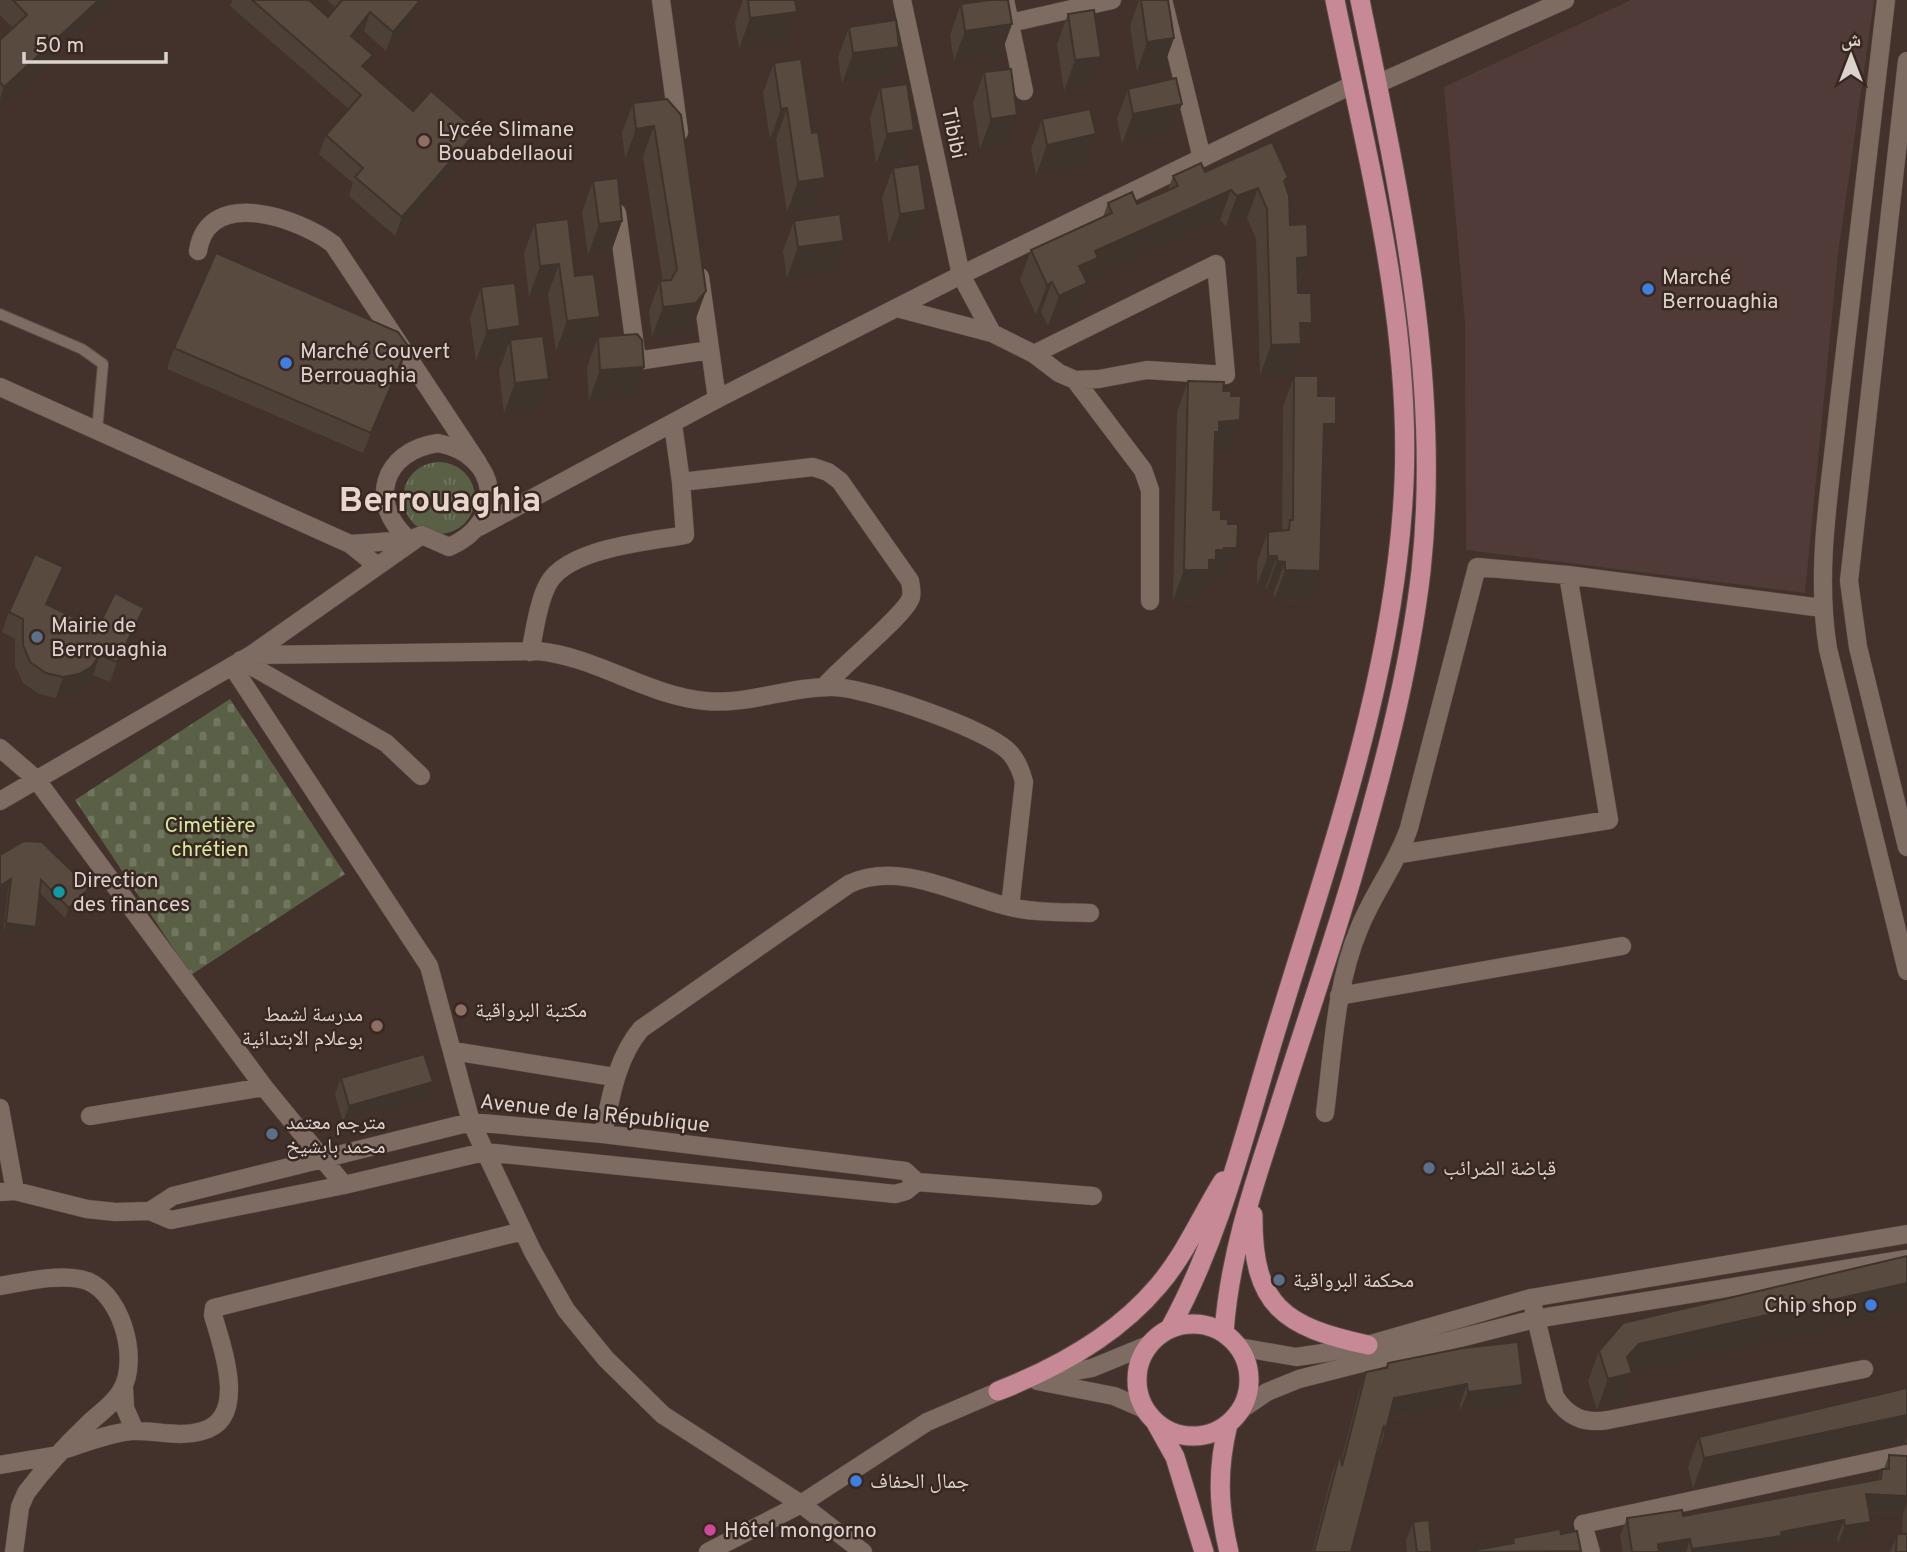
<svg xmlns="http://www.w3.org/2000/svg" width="1907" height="1552" font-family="Overpass,'Noto Naskh Arabic',sans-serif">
<defs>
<pattern id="grass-tufts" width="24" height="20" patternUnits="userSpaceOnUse" patternTransform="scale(1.75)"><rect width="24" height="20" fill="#596045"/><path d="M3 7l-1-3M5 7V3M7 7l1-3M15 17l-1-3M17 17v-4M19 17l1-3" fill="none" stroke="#70765f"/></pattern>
<pattern id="cemetery-stones" width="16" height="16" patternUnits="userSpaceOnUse" patternTransform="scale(1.75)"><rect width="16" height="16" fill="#596045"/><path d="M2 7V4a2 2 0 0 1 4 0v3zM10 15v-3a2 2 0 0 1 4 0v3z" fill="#70765f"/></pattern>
</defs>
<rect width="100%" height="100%" fill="#42322b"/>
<path fill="#503b38" d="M1631,0H1874L1838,254L1805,593L1466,550L1465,323L1444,87Z"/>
<path fill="url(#grass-tufts)" d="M403 498a36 36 0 1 1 72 0a36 36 0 1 1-72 0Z"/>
<path fill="url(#cemetery-stones)" d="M230,699L345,874L191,975L75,800Z"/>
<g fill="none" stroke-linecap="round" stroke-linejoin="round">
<g stroke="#5b4e47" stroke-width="12">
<path id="service" d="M0,314L82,349L103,364L97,431"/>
</g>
<g stroke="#5b4e47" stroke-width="19">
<path id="minor" d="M661,0L679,132
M902,0L961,275L992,333L1034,354L1216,264L1226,375L1147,370L1099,379L1075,380L1059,373L1034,354
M1005,0L1024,91
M1163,0L1202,158
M1886,0C1869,137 1853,274 1838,411C1830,490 1815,570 1828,649L1907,971
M1010,23L1112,0
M1907,61L1849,581L1858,647L1907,847
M1377,84L1565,0
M617,213L637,361L710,350
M198,251C208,186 299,218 333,244L478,463
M700,277L717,399
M897,308L992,333
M1075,380L1143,470L1150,490V601
M673,424L681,482
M530,652C535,631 537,607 546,588C562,548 648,542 685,535L681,482L813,467L828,472L840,481L910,581C911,586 912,593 911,597C907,614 839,668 824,687
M251,655L538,651C597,657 648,696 706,701C749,705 791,686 833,687C868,688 981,727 1007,750C1017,759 1021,770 1024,782L1010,907
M241,660L386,743L421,776
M232,666L429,966L471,1122L533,1252L566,1310L606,1359L663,1415L801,1504L863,1552
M0,748L36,779L264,1087L344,1185
M0,801L251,655L419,537
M1400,854L1609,820L1568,575
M1339,996L1622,946
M453,1051L614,1077
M0,1108L15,1191
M1325,1113C1333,1052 1335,986 1359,929C1373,893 1397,864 1409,828L1477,567L1568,575L1822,608
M90,1116L264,1087
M603,1134C611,1097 616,1059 641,1029L849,884C901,860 958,895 1010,907C1036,913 1063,912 1090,913
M0,1192L15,1191L87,1209L115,1212L150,1211L171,1220L344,1185L484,1152L895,1194L906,1191L917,1182
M150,1211L173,1196L471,1122L603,1134L905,1171L917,1182L1093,1196
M0,1286C25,1282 55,1274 80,1279C120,1286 141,1359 121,1391C112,1406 99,1413 87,1425C65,1446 44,1469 26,1493L20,1507L14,1552
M1531,1298L1555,1397C1568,1417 1584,1424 1608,1420L1864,1369
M124,1388L125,1408L135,1431
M63,1450C85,1443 109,1433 132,1431C155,1430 179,1438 202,1431C250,1419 221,1344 213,1315L214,1308L523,1231
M0,1465L58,1455
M1591,1552L1583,1524L1907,1454"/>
</g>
<g stroke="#5b4e47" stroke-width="19">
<path id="tertiary" d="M0,387L350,544L409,540
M438,443C501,455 507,522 449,547L422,535L409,540C367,503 382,451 438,443Z
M479,527L717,399L961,275L1352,85
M350,544L375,564L369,571
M1239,1347L1296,1357L1330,1352L1368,1345L1531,1298L1907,1234
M1242,1409L1267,1392L1299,1379L1535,1319L1907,1259"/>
</g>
<g stroke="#5b4e47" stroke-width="19">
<path id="secondary" d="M1038,1378L1092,1368L1148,1345
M1037,1381L1114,1396L1144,1409
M708,1552L801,1504L927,1422L1011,1386"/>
</g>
<g stroke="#5b4e47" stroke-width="21">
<path id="trunk" d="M1253,1215C1252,1306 1284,1327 1368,1345
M1137 1380a56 56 0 1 1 112 0a56 56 0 1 1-112 0Z
M1170,1328C1224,1230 1248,1118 1282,1011C1335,838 1396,665 1404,483C1411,320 1367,158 1335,0
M1224,1333C1229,1259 1252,1190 1275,1120C1300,1039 1328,959 1352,878C1381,777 1409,675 1421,571C1442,378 1398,187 1360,0
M998,1391C1057,1368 1116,1336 1158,1286C1185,1255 1201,1216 1223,1181
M1156,1423L1175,1457L1204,1552
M1228,1424C1217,1470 1218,1506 1229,1552"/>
</g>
<use href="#service" stroke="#7e6c63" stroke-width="10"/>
<use href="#minor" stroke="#7e6c63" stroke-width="18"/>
<use href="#tertiary" stroke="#7e6c63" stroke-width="18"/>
<use href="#secondary" stroke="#7e6c63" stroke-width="18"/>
<use href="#trunk" stroke="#c88997" stroke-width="19"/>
</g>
<path fill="#4d4036" d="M0,0H114L0,105V40L13,28L0,15Z
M233,0H309L328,17L336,8L327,0H417L413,21L386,51L364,31L356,40L367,70L413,111L477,131L470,150L395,236L349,196L353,183L319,154L326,135L349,109L230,6Z
M743,0H795L797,12L786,42L739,49L735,22Z
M1139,0H1168L1174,38L1163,68L1137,72L1130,26Z
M961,4L1012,24L1001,54L954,61L950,35Z
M1068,14L1090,87L1064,91L1057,44Z
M849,27L899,47L888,77L842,84L838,57Z
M774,63L814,209L787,212L776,139H770L763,93Z
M984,72L1006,145L980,149L973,103Z
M880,88L914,130L903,161L876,164L870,118Z
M1128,89L1182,104L1171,134L1122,144L1117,119Z
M667,99L695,321L685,333L652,337L649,311L660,281H663L643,157L625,159L622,133L633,103Z
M1042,119L1096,134L1085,165L1036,175L1031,149Z
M893,168L915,240L889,244L882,198Z
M1205,172L1288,177L1285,184L1290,225L1308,257L1298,286L1301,353H1297L1290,374L1260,375L1256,239L1247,218L1226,226L1220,220L1090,279L1087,288L1085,289L1076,313L1048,326L1041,312L1036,315L1020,280L1031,250L1103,217L1108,203L1137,204L1168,190L1173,176Z
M593,181L622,221L611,252L588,255L582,212Z
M794,221L844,241L833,271L787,278L783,251Z
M535,223L575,276L589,347L556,351L548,294L529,297L524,253Z
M481,287L520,326L515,339L538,409L504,413L499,370L504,357L476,361L470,318Z
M598,337L644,367L633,397L589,401L587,367Z
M174,348L401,367L363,453L167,369Z
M1294,376L1318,396L1325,454H1323L1309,601L1274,600V592L1266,591V587L1257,586V562L1268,532L1282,531L1283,407Z
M1188,381L1223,391L1231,396L1240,420L1229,450L1214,452L1213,510L1221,519L1228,524L1237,548L1226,578H1214L1213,581H1209L1205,590H1202L1198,601L1173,600L1177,412Z
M56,588L48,605L97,629L144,608L137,629L110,682L93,675L84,687L72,695L56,698L39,694L23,683L15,666V639L2,632L9,612Z
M0,855L89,888L85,899L65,918L40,893L32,937L3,933L8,889Z
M341,1078L433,1082L427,1098L343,1122L335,1094Z
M1599,1351L1631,1374L1621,1403L1597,1410L1588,1381Z
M1366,1372L1523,1385L1516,1405L1460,1411V1404L1389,1418L1385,1433L1378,1453V1450L1351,1552H1312L1332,1473L1340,1453L1341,1461L1359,1391Z
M1907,1381V1443H1905L1693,1489L1688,1467L1699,1437L1907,1389Z
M1889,1455L1907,1456V1552H1890L1897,1534H1902L1903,1514L1869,1513L1871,1522L1864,1540L1838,1544L1837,1538L1777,1549L1776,1552H1623L1620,1536L1627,1518L1683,1516L1878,1480L1882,1469H1884Z
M1413,1522L1432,1552H1407L1406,1541Z"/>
<path fill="#3e342c" d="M99,0H114L0,105V99L4,87Z
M419,2L413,21L386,51L393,32Z
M370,12L364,31L344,54L351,36Z
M797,12L786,42L739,49L750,18Z
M1012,24L1001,54L954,61L965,31Z
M1174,38L1163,68L1137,72L1147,42Z
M899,47L888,77L842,84L853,53Z
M373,55L366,73L362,66Z
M1101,57L1090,87L1064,91L1075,60Z
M1182,104L1171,134L1122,144L1133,114Z
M787,108L776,139H770L781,109Z
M1017,115L1006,145L980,149L991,119Z
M654,126L643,157L625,159L636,129Z
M914,130L903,161L876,164L887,134Z
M477,131L470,150L395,236L402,217Z
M1096,134L1085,165L1036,175L1047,145Z
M825,178L814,209L787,212L798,182Z
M1258,188L1247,218L1226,226L1237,196Z
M1231,190L1220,220L1090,279L1087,288L1085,289L1076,313L1048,326L1059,296L1079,266L1095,251Z
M926,210L915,240L889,244L900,214Z
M622,221L611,252L588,255L599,224Z
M844,241L833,271L787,278L798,247Z
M1308,257L1297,287V258Z
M559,264L548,294L529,297L540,266Z
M1052,282L1041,312L1036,315L1047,285Z
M706,291L695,321L685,333L652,337L663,307Z
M600,317L589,347L556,351L567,321Z
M1300,323H1312L1301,353H1297L1290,374L1260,375L1271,345Z
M520,326L511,351L510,340L504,357L476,361L487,331Z
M408,346L401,367L363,453L371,433Z
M644,367L633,397L589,401L600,370Z
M549,379L538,409L504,413L515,383Z
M1240,420L1229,450L1212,452L1204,462L1219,422Z
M1324,424H1336L1325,454H1313Z
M1224,548H1237L1226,578H1214L1213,581H1209L1205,590H1202L1198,601L1173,600L1184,570L1209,560L1216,550Z
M1268,556H1277L1266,587L1257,586Z
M1277,561L1285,562L1274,592L1266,591Z
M63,567L56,588L39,624L46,604Z
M1285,570L1320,571L1309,601L1274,600Z
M144,608L137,629L110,682L117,662Z
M100,655L93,675L84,687L72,695L56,698L63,677Z
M11,879L8,889L0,894V886Z
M89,888L85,899L65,918L69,908Z
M6,923L36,927L32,937L3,933Z
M433,1082L427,1098L343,1122L349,1106Z
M1907,1283V1311L1631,1374L1621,1403L1597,1410L1608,1379L1639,1344Z
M1467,1384L1460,1404L1387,1418L1394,1398Z
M1523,1385L1516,1405L1460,1411L1468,1392Z
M1907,1415V1436L1905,1443L1693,1489L1704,1458Z
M1866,1494L1907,1496V1501L1903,1514L1859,1512Z
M1844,1520L1837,1538L1777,1549L1776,1552H1691L1692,1549Z
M1871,1522L1864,1540L1838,1544L1845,1526Z
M1690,1539L1686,1552H1655L1658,1544Z"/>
<path fill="#594a3f" stroke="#3e342c" stroke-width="2" d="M13,0H99L4,87L0,82V40L27,15Z
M252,0H309L328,17L342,0H417L419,2L393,32L370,12L351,36L373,55L362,66L413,111L431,91L477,131L402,217L355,177L363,168L326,135L361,95Z
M748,0H795L797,12L750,18Z
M990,0H1008L1012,24L965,31L961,4Z
M1141,0H1168L1174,38L1147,42Z
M1094,10L1101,57L1075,60L1068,14Z
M896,20L899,47L853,53L849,27Z
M801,59L812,133L818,132L825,178L798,182L787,108L781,109L774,63Z
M1011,69L1017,115L991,119L984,72Z
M1176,78L1182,104L1133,114L1128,89Z
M907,84L914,130L887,134L880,88Z
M667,99L681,115L706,291L696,303L663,307L660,281L671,280L677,269L654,126L636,129L633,103Z
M1090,109L1096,134L1047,145L1042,119Z
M1272,142L1288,177L1284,181L1289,196L1290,225L1307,224L1308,257L1297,258L1298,293H1311L1312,323H1300L1301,344L1271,345L1267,209L1258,188L1237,196L1231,190L1095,251L1098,258L1079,266L1087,283L1059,296L1052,282L1047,285L1031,250L1112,213L1108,203L1132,192L1137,204L1178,186L1173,176L1201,163L1205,172Z
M919,164L926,210L900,214L893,168Z
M618,178L622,221L599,224L593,181Z
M840,214L844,241L798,247L794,221Z
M568,219L575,276L594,274L600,317L567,321L559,264L540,266L535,223Z
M216,253L398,332L408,346L371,433L174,348Z
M515,283L520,326L487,331L481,287Z
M637,334L642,340L644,367L600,370L598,337Z
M543,336L549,379L515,383L510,340Z
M1294,376H1318V396H1336V424H1324L1320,571L1285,570V562L1277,561V556H1268V532L1289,530L1290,520H1293Z
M1188,381L1224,382L1223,391H1231V396H1241L1240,420L1219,422V432H1215L1213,510H1221V519H1228V524H1238L1237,548H1224V550H1216V560H1209V570H1184Z
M35,554L63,567L46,604L97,629L115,593L144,608L117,662L100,655L91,667L79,674L63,677L46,673L30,662L23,645V619L9,612Z
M24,841L42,842L89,888L69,908L41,880L36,927L6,923L11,879L0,886V855Z
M424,1054L433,1082L349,1106L341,1078Z
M1907,1256V1283L1639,1344L1627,1357L1632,1373L1608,1379L1599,1351L1623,1323Z
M1518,1342L1523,1385L1468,1392L1467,1384L1394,1398L1385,1433L1384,1425L1351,1552H1314L1340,1453L1342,1466L1366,1372L1387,1368L1388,1363L1463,1348Z
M1907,1388V1415L1704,1458L1699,1437Z
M1889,1455L1907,1456V1496L1866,1494L1871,1522L1845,1526L1844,1520L1781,1532L1782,1536L1692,1549L1690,1539L1658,1544L1659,1552H1632L1627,1518L1682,1510L1683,1516L1881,1479L1882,1469H1889Z
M1429,1520L1432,1552H1417L1413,1522Z
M1560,1529L1561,1534L1577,1531L1581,1551L1465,1552L1514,1543L1513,1538Z
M1897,1534H1907V1552H1896Z"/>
<g fill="#8d6e63" stroke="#382821" stroke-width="2.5">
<circle cx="424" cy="141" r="7"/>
<circle cx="461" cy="1010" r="7"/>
<circle cx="377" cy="1026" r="7"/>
</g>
<g fill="#3f7fe0" stroke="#382821" stroke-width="2.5">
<circle cx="1648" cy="289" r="7"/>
<circle cx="286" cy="363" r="7"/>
<circle cx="1871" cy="1305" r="7"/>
<circle cx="856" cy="1481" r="7"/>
</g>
<g fill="#5c6f8a" stroke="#382821" stroke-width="2.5">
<circle cx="37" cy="637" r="7"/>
<circle cx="272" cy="1134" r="7"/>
<circle cx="1429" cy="1168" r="7"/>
<circle cx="1279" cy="1280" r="7"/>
</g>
<circle fill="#0f9aa8" stroke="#382821" stroke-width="2.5" cx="59" cy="892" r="7"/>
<circle fill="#d1479c" stroke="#382821" stroke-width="2.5" cx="710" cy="1530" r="7"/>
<g text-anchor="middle" stroke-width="5" stroke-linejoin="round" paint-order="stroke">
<g font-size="21" fill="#ddd3ce" stroke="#382821" text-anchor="start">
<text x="438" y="136">Lycée Slimane<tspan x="438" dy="24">Bouabdellaoui</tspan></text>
<text x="1662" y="284">Marché<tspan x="1662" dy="24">Berrouaghia</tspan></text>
<text x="300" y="358">Marché Couvert<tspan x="300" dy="24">Berrouaghia</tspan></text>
<text x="51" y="632">Mairie de<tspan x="51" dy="24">Berrouaghia</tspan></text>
<text x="73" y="887">Direction<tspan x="73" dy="24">des finances</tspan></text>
<text x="475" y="1017">مكتبة البرواقية</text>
<text x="363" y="1021" text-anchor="end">مدرسة لشمط<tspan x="363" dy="24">بوعلام الابتدائية</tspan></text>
<text x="286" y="1129">مترجم معتمد<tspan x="286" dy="24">محمد بابشيخ</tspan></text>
<text x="1443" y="1175">قباضة الضرائب</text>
<text x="1293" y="1287">محكمة البرواقية</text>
<text x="1857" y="1312" text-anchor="end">Chip shop</text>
<text x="870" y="1488">جمال الحفاف</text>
<text x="724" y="1537">Hôtel mongorno</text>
</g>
<g font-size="21" fill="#ddd3ce" stroke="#382821">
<text transform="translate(954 133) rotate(78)" y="7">Tibibi</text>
<text transform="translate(595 1113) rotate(6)" y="7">Avenue de la République</text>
</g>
<g font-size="21" fill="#d7e99e" stroke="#382821">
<text x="210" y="832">Cimetière<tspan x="210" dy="24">chrétien</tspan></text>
</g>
<g font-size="35" font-weight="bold" fill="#e9d5cb" stroke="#382821">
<text x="440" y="511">Berrouaghia</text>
</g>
</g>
<g transform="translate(1851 56)" stroke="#382821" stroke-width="5" paint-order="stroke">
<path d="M0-5L12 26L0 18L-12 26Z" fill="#ddd3ce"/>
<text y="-10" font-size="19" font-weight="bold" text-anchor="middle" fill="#ddd3ce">ش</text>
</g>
<path d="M24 52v10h142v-10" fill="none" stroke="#ddd3ce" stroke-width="3.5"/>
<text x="35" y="52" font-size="21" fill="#ddd3ce" stroke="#382821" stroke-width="5" paint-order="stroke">50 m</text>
</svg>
